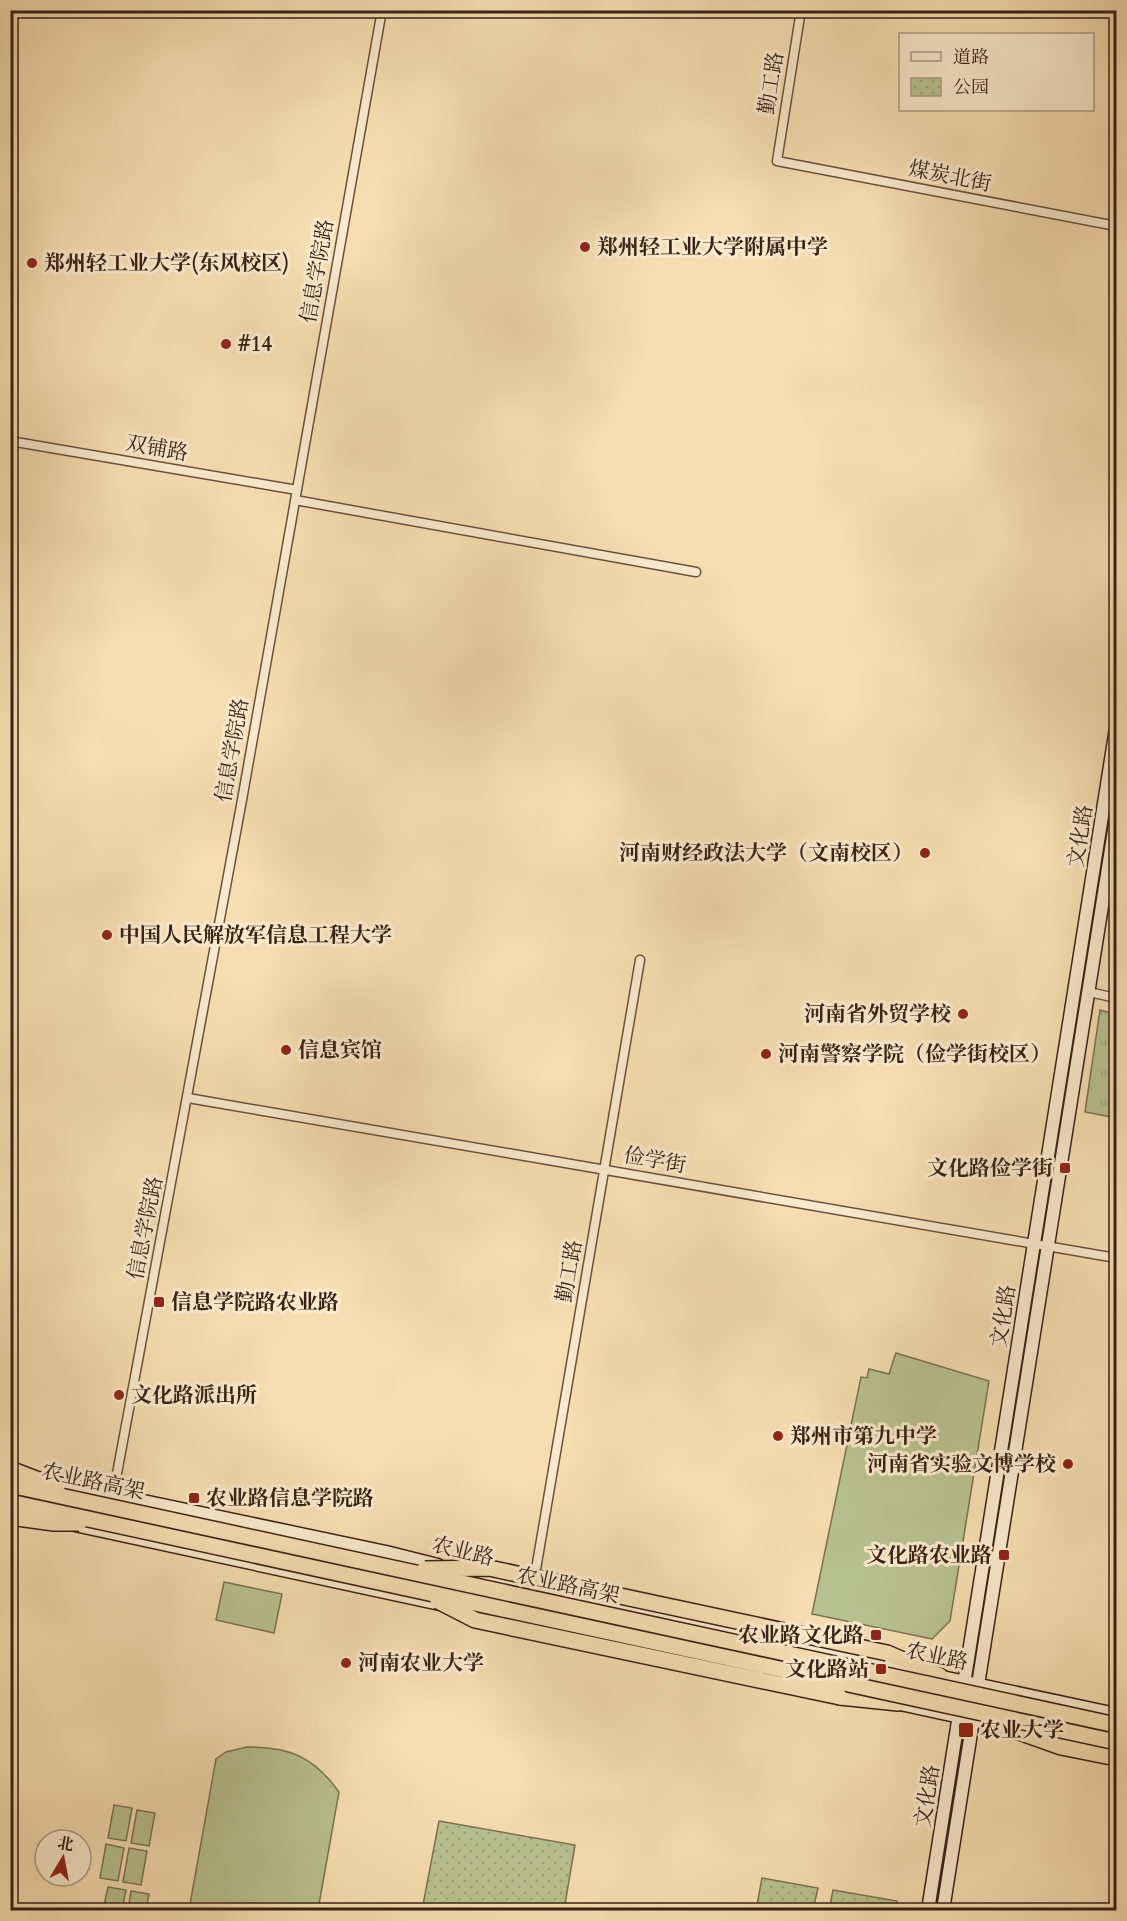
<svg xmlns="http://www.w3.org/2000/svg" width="1127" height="1921" font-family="Cardo,'Noto Serif SC',serif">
<defs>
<pattern id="grass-tufts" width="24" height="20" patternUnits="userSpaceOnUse" patternTransform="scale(1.5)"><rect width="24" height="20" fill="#b8c28f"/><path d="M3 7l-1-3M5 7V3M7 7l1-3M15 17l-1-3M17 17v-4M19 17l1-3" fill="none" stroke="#9fa67b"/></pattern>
<pattern id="park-dots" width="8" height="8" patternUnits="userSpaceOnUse" patternTransform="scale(1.5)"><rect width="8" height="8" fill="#b8c28f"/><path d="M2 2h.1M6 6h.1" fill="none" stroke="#9fa67b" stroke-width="1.8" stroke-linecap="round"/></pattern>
</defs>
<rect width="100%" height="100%" fill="#f7deb2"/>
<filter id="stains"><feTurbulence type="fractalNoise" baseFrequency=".00333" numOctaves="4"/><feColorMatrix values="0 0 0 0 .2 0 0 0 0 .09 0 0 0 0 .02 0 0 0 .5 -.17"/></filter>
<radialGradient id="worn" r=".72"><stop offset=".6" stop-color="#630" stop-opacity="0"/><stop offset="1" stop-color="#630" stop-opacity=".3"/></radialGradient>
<path fill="url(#grass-tufts)" stroke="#797252" stroke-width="1.5" d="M1100,1010L1116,1014V1118L1085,1112Z"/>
<path fill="url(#park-dots)" stroke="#797252" stroke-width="1.5" d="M439,1821L575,1845L564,1910H422Z
M762,1878L818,1888L813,1910H756Z
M833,1890L897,1901L895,1910H829Z"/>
<path fill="#b8c28f" stroke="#797252" stroke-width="1.5" d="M896,1353L989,1381L950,1621L932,1639L812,1614L861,1377L867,1378L869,1369L889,1374Z
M224,1582L282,1594L274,1633L216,1620Z
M247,1747C290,1747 314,1757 339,1792L318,1910H189L216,1759L226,1752Z
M114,1805L132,1808L126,1841L108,1838Z
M137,1810L155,1813L149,1846L131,1843Z
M106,1844L124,1848L118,1881L100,1878Z
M129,1848L147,1851L141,1885L123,1882Z
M108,1887L126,1890L122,1910H103Z
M131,1891L149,1894L146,1910H128Z"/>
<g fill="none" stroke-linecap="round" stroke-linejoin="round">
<g stroke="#69503d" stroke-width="11">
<path id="street" d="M801,10L777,161L1116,226
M10,441L297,490
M295,500L696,572
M1089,992L1116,998
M188,1098L1116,1258
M113,1495L242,800L382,10
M534,1581L640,960"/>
</g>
<g stroke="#3a2116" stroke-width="15">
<path id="secondary" d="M48,1481L386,1552L438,1565
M70,1524L695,1659
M467,1572L744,1635L1116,1714
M977,1691L1116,818
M891,1702L1006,1727
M1047,1736L1088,1745
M928,1910L1116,728
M943,1910L974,1714"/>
</g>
<g stroke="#3a2116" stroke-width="18">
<path id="highway" d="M887,1653L940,1676
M840,1697L898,1703
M999,1725L1061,1747L1116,1758"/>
</g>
<use href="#street" stroke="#faeacd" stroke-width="8"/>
<use href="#secondary" stroke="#faeacd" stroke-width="12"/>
<use href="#highway" stroke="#f7deb2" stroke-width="15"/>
<g stroke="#3a2116" stroke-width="18" stroke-linecap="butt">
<path id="highway-bridge" d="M10,1469L57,1487
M10,1485L1116,1725
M10,1502L1116,1742
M10,1517L54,1523H79
M425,1569L489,1568L887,1653
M438,1601L475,1620L840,1697"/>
</g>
<use href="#highway-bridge" stroke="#f7deb2" stroke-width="15"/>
</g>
<g fill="#8f2418" stroke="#faeacd" stroke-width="2">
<circle cx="585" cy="247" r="6"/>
<circle cx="32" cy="263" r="6"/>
<circle cx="226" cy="344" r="6"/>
<circle cx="925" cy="853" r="6"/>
<circle cx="107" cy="935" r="6"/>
<circle cx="963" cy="1014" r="6"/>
<circle cx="286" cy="1050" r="6"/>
<circle cx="766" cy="1054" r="6"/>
<rect x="1059" y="1162" width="12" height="12" rx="3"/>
<rect x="153" y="1296" width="12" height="12" rx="3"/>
<circle cx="119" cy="1395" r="6"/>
<circle cx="778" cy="1436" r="6"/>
<circle cx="1068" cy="1464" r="6"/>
<rect x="188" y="1492" width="12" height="12" rx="3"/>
<rect x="998" y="1549" width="12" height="12" rx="3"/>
<rect x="870" y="1629" width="12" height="12" rx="3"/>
<circle cx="346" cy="1663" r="6"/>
<rect x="875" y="1663" width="12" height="12" rx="3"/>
<rect x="958" y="1722" width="16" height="16" rx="3"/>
</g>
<g text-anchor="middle" stroke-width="6" stroke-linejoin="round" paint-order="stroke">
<g font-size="21" fill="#3a2116" stroke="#faeacd">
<text transform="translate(771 83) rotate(-81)" y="7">勤工路</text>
<text transform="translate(950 176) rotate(11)" y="7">煤炭北街</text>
<text transform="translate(317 271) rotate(-80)" y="7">信息学院路</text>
<text transform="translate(157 448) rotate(10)" y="7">双铺路</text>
<text transform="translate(232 750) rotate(-80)" y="7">信息学院路</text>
<text transform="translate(1080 836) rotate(-81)" y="7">文化路</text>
<text transform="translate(655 1160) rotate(10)" y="7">俭学街</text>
<text transform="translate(145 1228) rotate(-79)" y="7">信息学院路</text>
<text transform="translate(569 1271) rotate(-80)" y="7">勤工路</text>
<text transform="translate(1003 1316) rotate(-81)" y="7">文化路</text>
<text transform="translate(93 1481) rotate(12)" y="7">农业路高架</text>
<text transform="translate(463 1551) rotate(14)" y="7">农业路</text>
<text transform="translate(568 1585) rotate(12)" y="7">农业路高架</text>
<text transform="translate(937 1656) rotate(12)" y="7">农业路</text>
<text transform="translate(927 1796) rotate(-81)" y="7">文化路</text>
</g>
<g font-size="21" font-weight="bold" fill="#3a2116" stroke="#faeacd" text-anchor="start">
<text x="597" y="254">郑州轻工业大学附属中学</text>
<text x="44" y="270">郑州轻工业大学(东风校区)</text>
<text x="238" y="351">#14</text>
<text x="913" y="860" text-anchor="end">河南财经政法大学（文南校区）</text>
<text x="119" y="942">中国人民解放军信息工程大学</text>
<text x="951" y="1021" text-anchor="end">河南省外贸学校</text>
<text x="298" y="1057">信息宾馆</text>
<text x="778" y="1061">河南警察学院（俭学街校区）</text>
<text x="1053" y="1175" text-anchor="end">文化路俭学街</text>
<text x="171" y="1309">信息学院路农业路</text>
<text x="131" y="1402">文化路派出所</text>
<text x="790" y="1443">郑州市第九中学</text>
<text x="1056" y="1471" text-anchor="end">河南省实验文博学校</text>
<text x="206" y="1505">农业路信息学院路</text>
<text x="992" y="1562" text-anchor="end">文化路农业路</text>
<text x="864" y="1642" text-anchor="end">农业路文化路</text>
<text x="358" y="1670">河南农业大学</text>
<text x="869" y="1676" text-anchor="end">文化路站</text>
<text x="980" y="1737">农业大学</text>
</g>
</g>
<rect width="1127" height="1921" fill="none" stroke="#f7deb2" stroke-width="36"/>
<rect x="12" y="12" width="1103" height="1897" fill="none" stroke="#3a2116" stroke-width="3"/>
<rect x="18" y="18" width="1091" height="1885" fill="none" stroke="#3a2116" stroke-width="1.5"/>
<rect x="899" y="33" width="195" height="78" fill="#faeacd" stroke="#ad9a84" stroke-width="1.5"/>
<rect x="911" y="52" width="30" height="9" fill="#faeacd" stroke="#ad9a84" stroke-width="1.5"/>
<text x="953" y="63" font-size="18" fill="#3a2116">道路</text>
<rect x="911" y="78" width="30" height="18" fill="url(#park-dots)" stroke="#ad9a84" stroke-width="1.5"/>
<text x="953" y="93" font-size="18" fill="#3a2116">公园</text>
<g transform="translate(63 1858) rotate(10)"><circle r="28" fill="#faeacd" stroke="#ad9a84" stroke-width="1.5"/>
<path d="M0-4.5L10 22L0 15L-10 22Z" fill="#8f2418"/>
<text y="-9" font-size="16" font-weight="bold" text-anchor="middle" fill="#3a2116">北</text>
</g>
<rect width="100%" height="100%" filter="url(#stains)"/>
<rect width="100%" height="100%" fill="url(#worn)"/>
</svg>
